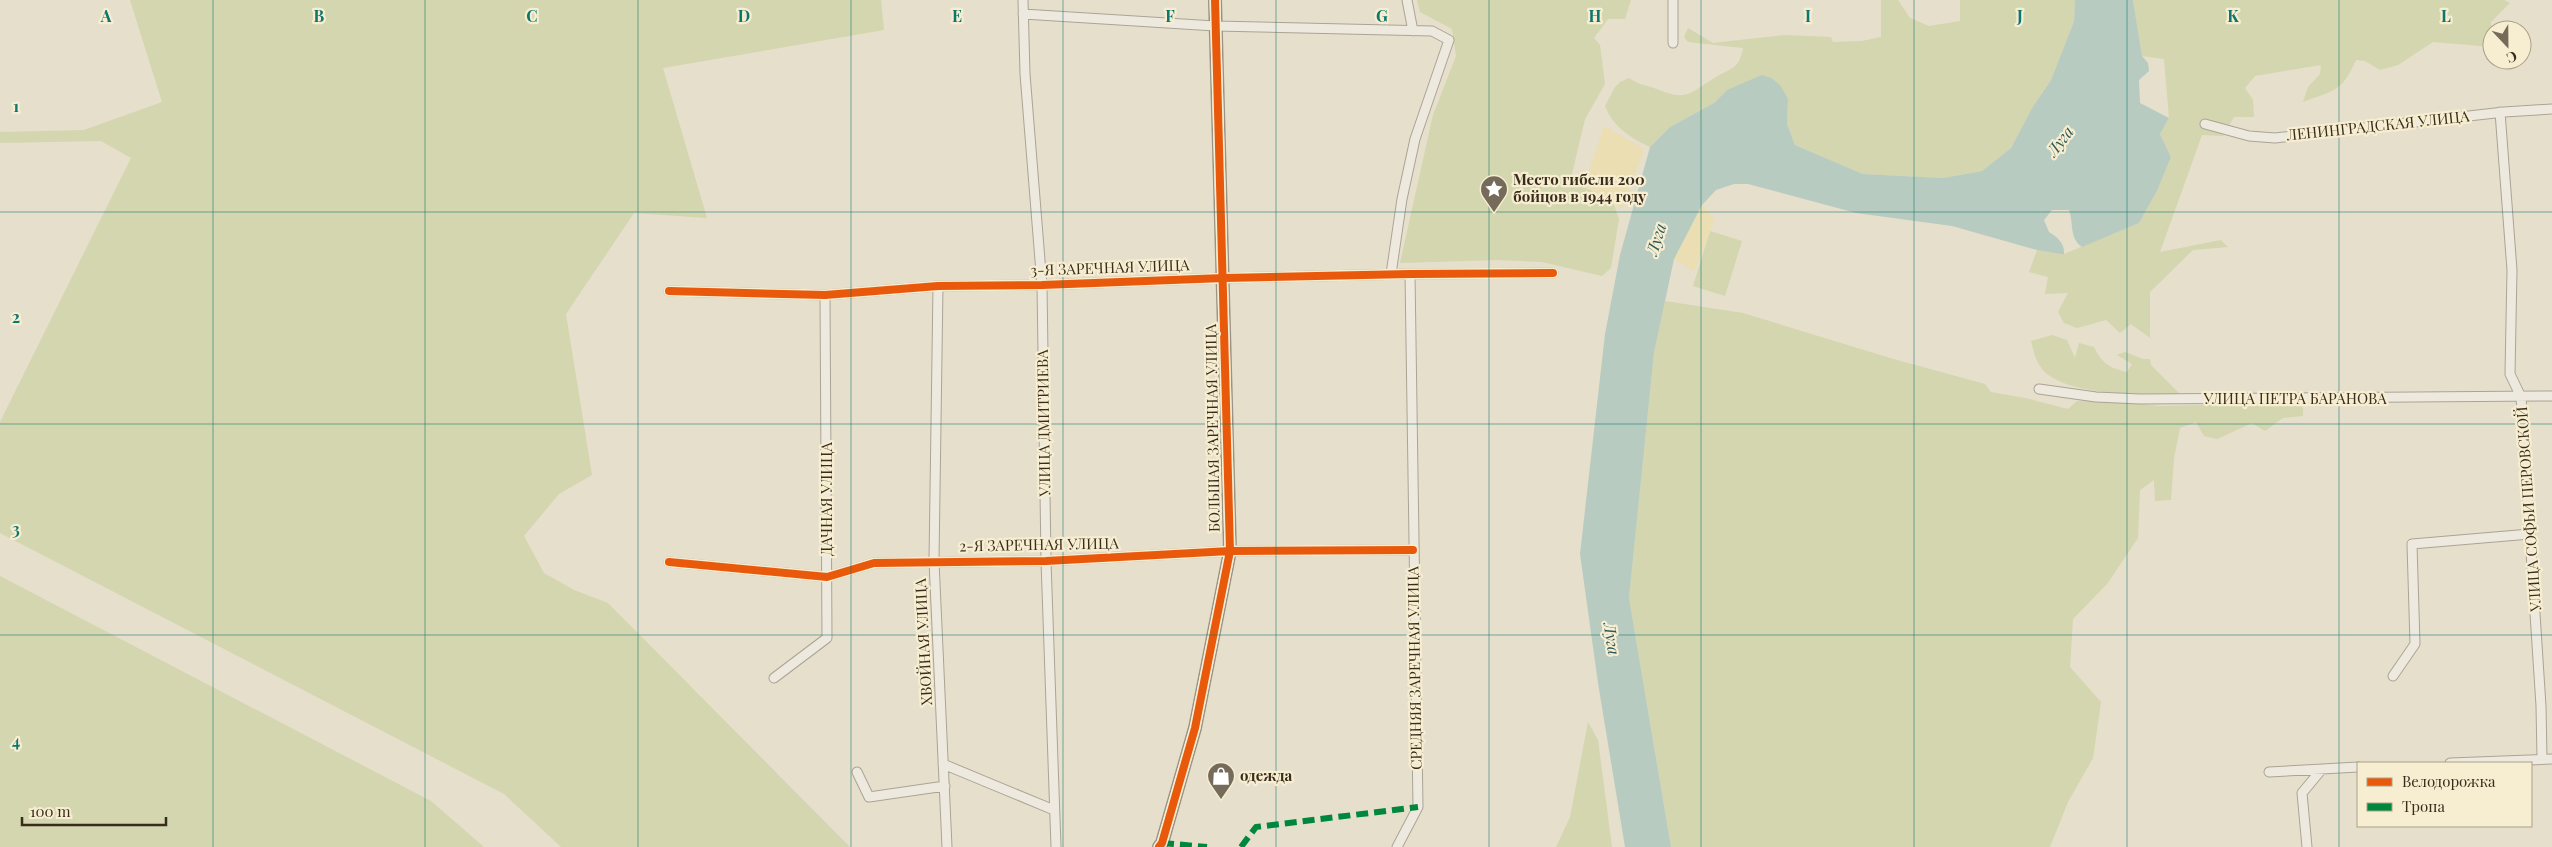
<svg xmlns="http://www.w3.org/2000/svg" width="2552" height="847" font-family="'Playfair Display',serif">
<rect width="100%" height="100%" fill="#e6dfcc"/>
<path fill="#d3d6ae" d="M130,0H881L884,30L663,68L707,218L634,213L566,314L592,475L559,494L524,536L544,573L574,590L608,603L850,847H561L504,794L0,533V422L131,158L101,141L0,143V132L84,130L162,102Z
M1417,0H1631L1625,19H1608L1594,38L1600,45L1605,84L1585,119L1570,182L1593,191V200L1597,204L1608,201L1614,205L1619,219L1611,268L1602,276L1542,262L1497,260L1400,263L1433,115L1456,56L1452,29L1420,12Z
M1881,0H1898L1910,18L1929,26L1960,21V0H2075L2074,21L2051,80L2032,108L2011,148L1982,171L1943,178L1863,174L1795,145L1787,124L1788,99L1727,90L1714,103L1670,127L1650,147C1631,138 1613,127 1605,106L1615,87L1620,82L1629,78C1637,84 1645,85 1654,88C1688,102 1688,94 1716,77C1733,67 1739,69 1743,48L1688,42L1684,37L1688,28L1713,43L1785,35L1831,37L1833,42L1862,41L1881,37Z
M2133,0H2504L2510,3L2491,22L2492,47L2433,42L2398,65L2380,70L2365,61L2356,60C2342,92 2334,90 2303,102L2308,87L2320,74L2321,65L2255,76L2245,88L2253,100L2254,117H2234L2223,136L2202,135L2160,252L2221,240L2228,247L2193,250L2150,292V338L2131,324L2120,333L2106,320L2077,328L2064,323L2058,312L2068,293L2045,294L2048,277L2029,272L2037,250L2064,254L2139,223L2157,191L2171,157L2160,134L2169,118L2164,59L2142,56Z
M1710,231L1742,241L1725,296L1693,286Z
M1665,301L1743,313L1890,358L1985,384L1991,392L2025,398L2068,409L2077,401H2115L2159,406L2285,403L2300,404L2303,409V416L2283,418L2265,431L2252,423L2217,439L2204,436L2196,422L2180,428L2174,458L2171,500L2155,501L2154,480L2140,490L2138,538L2107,584L2073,619L2070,667L2101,702L2093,758L2068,802L2050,847H1671L1629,598L1654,353Z
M2052,335L2067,340L2075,358L2079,343L2094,347C2102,363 2109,368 2127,372L2132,364L2117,355L2125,352L2143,359H2150L2151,365L2182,396C2149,395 2059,397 2040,366C2035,359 2033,349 2031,341Z
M0,576L431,801L484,847H0Z
M1588,722L1598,740L1612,847H1556L1570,817Z"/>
<path fill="#eadeb2" d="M1604,126L1644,149L1622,208L1584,186Z
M1702,205L1715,220L1694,271L1674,259Z"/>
<path fill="#b8cbc0" d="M2075,0H2133L2142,56L2148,63L2149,71L2139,80L2140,103L2169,118L2160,134L2171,157L2157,191L2139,223L2082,247C2069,238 2074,224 2069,210H2052L2044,220L2049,232C2057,237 2065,243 2064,254H2061L2037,250L1952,226L1856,213L1748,184H1734L1716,190L1702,205L1674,259L1654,353L1629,598L1671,847H1625L1598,683L1580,554L1605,334L1620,255L1650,147L1670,127L1714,103L1727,90L1762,75L1771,78L1780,85L1788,99L1787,124L1795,145L1863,174L1943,178L1982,171L2011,148L2032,108L2051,80L2074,21Z"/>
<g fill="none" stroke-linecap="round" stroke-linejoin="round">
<g stroke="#aba495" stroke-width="11">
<path id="street" d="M1023,0L1025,74L1042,285L1046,561L1056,847
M1407,0L1413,31
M1673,0V43
M1023,14L1215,26L1432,31L1449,40L1415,139L1402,199L1391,274
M2500,112L2512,270L2510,374L2521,397L2541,706L2542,759
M2205,124L2249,136L2275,138L2504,112L2552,109
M938,286L934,561L947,847
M669,291L825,295L938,286L1042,285L1224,278L1410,274L1553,273
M2039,389L2096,397L2140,399L2552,396
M669,562L827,577L874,563L1046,561L1230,551L1413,550
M2393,676L2415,644L2412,544L2530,534
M774,678L827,638L825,295
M2450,763L2552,759
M943,764L1054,810
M857,772L869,797L945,786
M2269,772L2358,767
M1397,847L1418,807L1410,274
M2307,847L2302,793L2322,769"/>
</g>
<g stroke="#9a9385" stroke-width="14">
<path id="secondary" d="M1159,847L1162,843L1195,728L1230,551L1215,0"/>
</g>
<use href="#street" stroke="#ede9de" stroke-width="9"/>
<use href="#secondary" stroke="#ede9de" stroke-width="11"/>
<path stroke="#00873e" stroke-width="6" stroke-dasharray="12 6" stroke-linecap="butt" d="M1162,843L1207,847
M1241,847L1256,827L1418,807"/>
<g stroke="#f7eed1" stroke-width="11">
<path id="cycleway" d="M669,291L825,295L938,286L1042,285L1224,278L1410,274L1553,273
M669,562L827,577L874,563L1046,561L1230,551L1413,550
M1159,847L1162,843L1195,728L1230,551L1215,0"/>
</g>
<use href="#cycleway" stroke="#e8590c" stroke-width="8"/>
</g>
<path fill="none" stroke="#0f766e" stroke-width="1" stroke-opacity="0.55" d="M213,0V847M425,0V847M638,0V847M851,0V847M1063,0V847M1276,0V847M1489,0V847M1701,0V847M1914,0V847M2127,0V847M2339,0V847M0,212H2552M0,424H2552M0,635H2552"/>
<defs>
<g id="sight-pin" transform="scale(1.4375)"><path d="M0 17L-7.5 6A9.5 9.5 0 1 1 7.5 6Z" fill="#766b5a" stroke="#f7eed1"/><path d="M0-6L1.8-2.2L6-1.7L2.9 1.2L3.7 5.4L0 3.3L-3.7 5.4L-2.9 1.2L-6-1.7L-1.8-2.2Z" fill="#fff"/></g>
<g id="shop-pin" transform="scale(1.4375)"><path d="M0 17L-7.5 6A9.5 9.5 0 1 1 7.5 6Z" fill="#766b5a" stroke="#f7eed1"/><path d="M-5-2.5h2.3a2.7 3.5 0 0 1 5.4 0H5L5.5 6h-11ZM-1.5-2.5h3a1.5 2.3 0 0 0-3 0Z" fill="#fff"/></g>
</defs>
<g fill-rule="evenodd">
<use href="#sight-pin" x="1494" y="189"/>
<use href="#shop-pin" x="1221" y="776"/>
</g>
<g text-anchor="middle" stroke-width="4.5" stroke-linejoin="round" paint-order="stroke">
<g font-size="15" fill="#392c1d" stroke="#f7eed1">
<text transform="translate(2378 126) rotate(-6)" y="5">ЛЕНИНГРАДСКАЯ УЛИЦА</text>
<text transform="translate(1110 268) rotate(-2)" y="5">3-Я ЗАРЕЧНАЯ УЛИЦА</text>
<text x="2295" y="404">УЛИЦА ПЕТРА БАРАНОВА</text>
<text transform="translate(1044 423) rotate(-91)" y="5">УЛИЦА ДМИТРИЕВА</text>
<text transform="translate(1213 428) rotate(-91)" y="5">БОЛЬШАЯ ЗАРЕЧНАЯ УЛИЦА</text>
<text transform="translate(827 499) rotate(-90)" y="5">ДАЧНАЯ УЛИЦА</text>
<text transform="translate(2529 509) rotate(-94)" y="5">УЛИЦА СОФЬИ ПЕРОВСКОЙ</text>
<text transform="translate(1039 545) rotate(-1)" y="5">2-Я ЗАРЕЧНАЯ УЛИЦА</text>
<text transform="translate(924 642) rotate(-93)" y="5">ХВОЙНАЯ УЛИЦА</text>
<text transform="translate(1415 668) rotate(-91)" y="5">СРЕДНЯЯ ЗАРЕЧНАЯ УЛИЦА</text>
</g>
<g font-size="15" font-weight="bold" fill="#392c1d" stroke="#f7eed1" text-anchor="start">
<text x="1513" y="185">Место гибели 200<tspan x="1513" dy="17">бойцов в 1944 году</tspan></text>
<text x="1240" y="781">одежда</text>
</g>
<g font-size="16" font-style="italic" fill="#2b5959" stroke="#f7eed1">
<text transform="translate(2060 141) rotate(-52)" y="6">Луга</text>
<text transform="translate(1656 239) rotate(-72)" y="6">Луга</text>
<text transform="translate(1612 639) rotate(81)" y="6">Луга</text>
</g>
</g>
<g font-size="16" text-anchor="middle" font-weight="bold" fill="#0f766e" stroke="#f7eed1" stroke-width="4.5" stroke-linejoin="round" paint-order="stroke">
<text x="106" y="22">A</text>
<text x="319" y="22">B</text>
<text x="532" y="22">C</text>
<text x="744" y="22">D</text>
<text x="957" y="22">E</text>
<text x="1170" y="22">F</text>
<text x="1382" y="22">G</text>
<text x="1595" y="22">H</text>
<text x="1808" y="22">I</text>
<text x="2020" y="22">J</text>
<text x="2233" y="22">K</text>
<text x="2446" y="22">L</text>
<text x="16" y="112">1</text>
<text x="16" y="323">2</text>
<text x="16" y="535">3</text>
<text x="16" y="747">4</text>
</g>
<rect x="2357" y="762" width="175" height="65" fill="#f7eed1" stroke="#aba089"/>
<rect x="2367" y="778" width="25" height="8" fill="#e8590c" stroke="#aba089"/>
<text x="2402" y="787" font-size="15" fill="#392c1d">Велодорожка</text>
<rect x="2367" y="803" width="25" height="8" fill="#00873e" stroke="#aba089"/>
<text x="2402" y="812" font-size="15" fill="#392c1d">Тропа</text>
<g transform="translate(2507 45) rotate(158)"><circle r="24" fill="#f7eed1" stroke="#aba089"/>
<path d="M0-4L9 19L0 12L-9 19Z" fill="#766b5a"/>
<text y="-8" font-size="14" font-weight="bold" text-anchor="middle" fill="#392c1d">С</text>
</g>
<path d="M22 817v8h144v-8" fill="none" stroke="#392c1d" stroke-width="2.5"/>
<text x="30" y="817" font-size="15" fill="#392c1d" stroke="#f7eed1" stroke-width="4" paint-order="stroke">100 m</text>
</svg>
